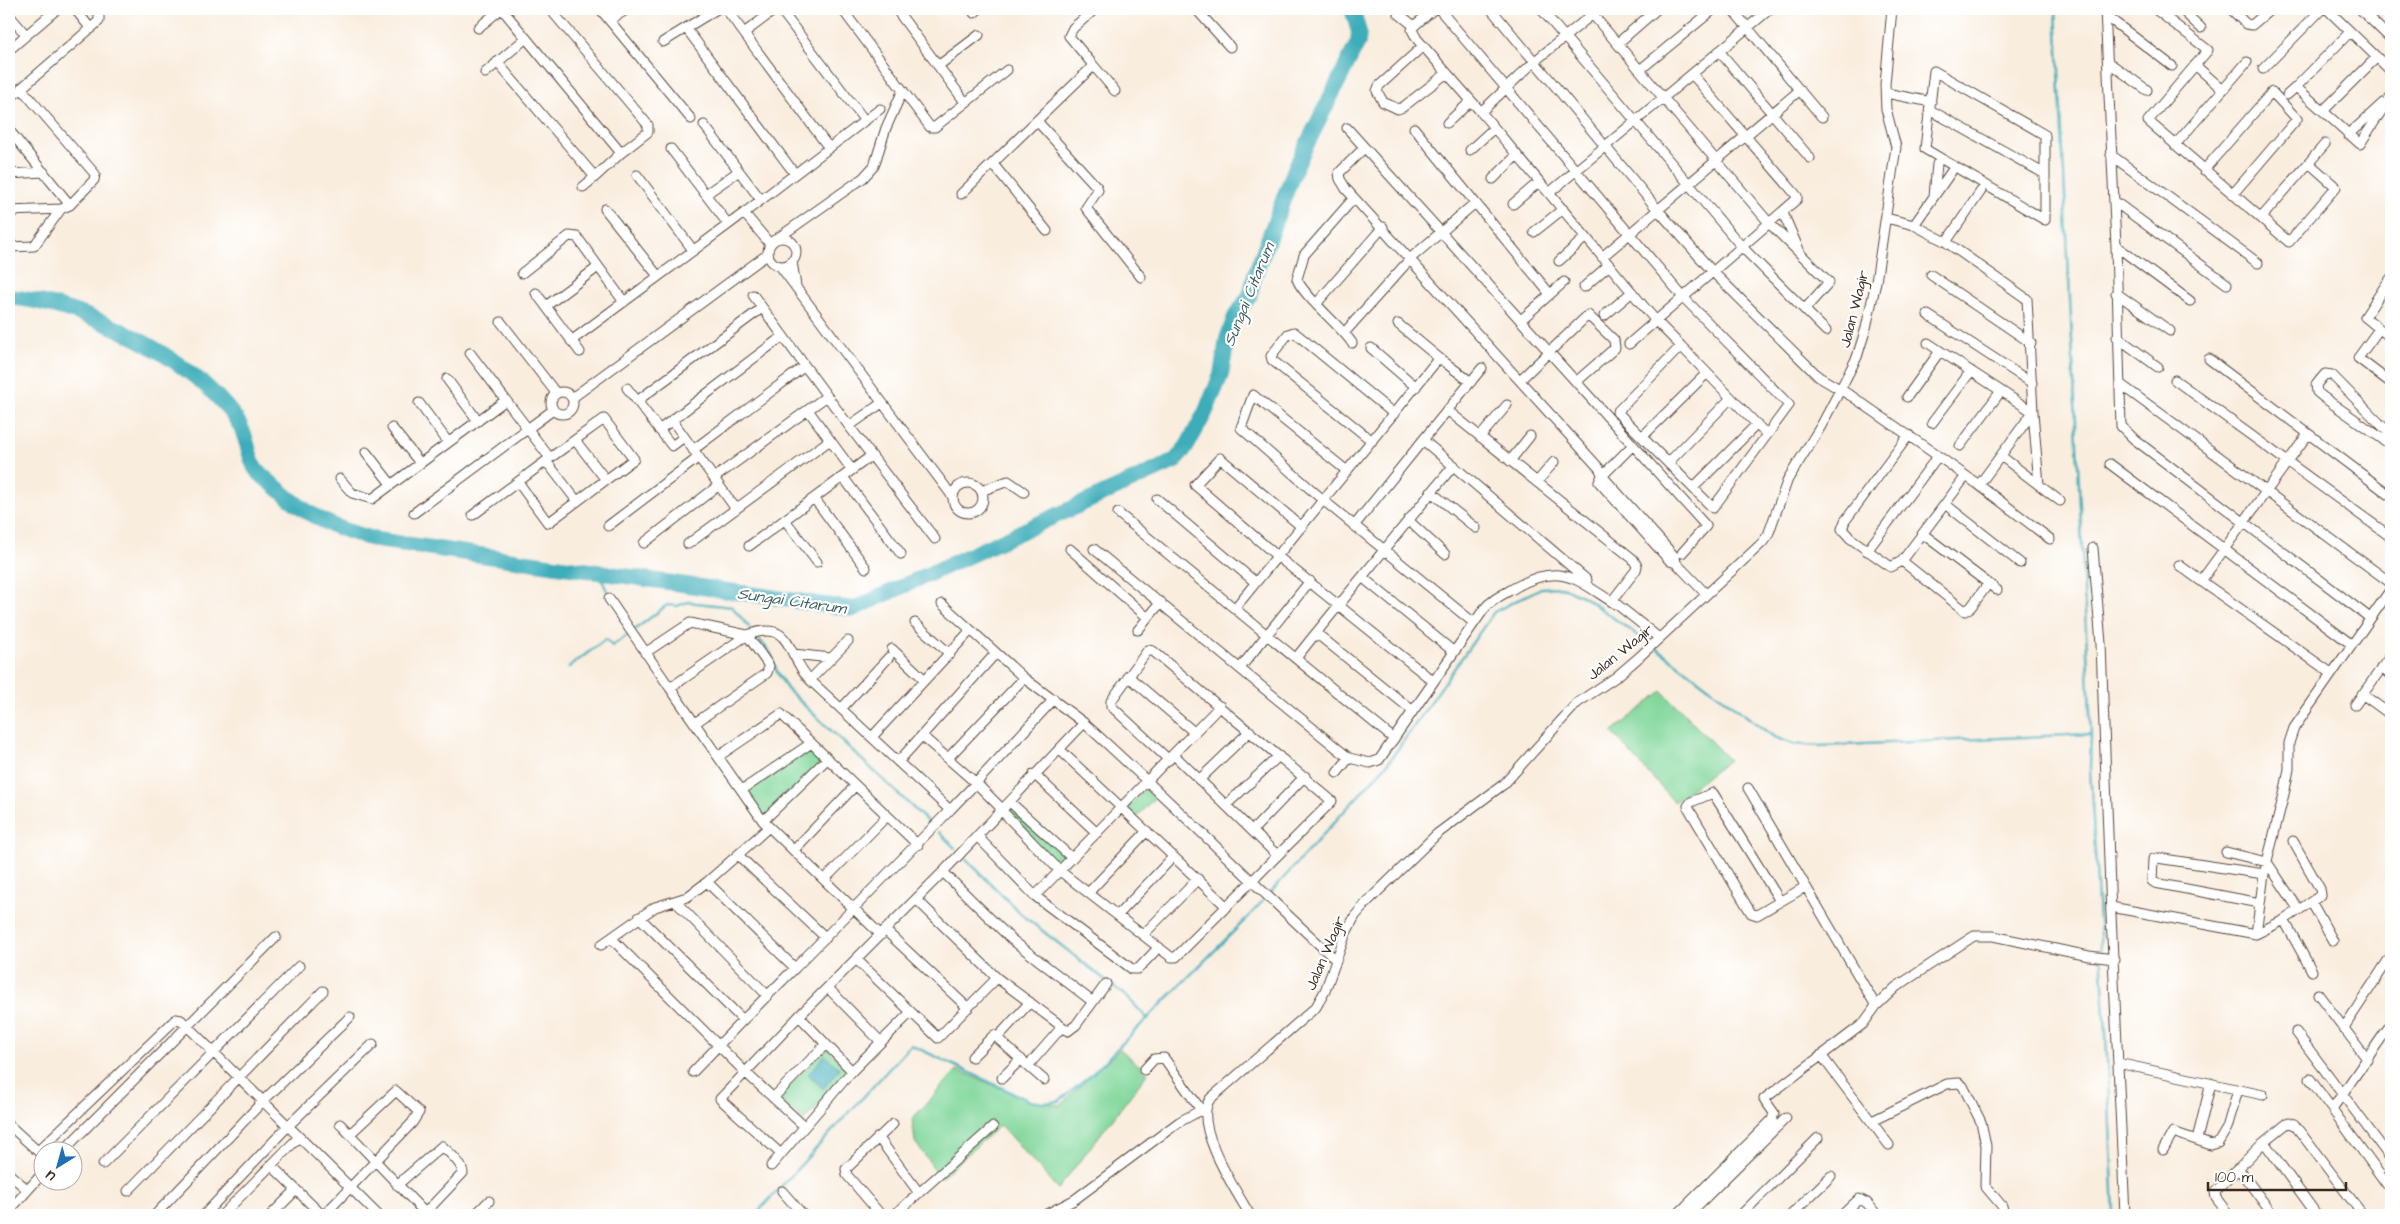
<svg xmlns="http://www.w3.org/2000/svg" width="2400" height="1224" font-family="'Architects Daughter',sans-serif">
<rect width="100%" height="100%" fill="#fff"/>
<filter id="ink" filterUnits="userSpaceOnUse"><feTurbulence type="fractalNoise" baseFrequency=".02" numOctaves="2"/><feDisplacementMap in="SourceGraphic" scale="10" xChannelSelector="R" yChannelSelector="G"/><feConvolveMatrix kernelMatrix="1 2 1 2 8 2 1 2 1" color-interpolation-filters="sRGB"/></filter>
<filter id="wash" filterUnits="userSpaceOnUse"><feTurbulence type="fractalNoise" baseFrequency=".0096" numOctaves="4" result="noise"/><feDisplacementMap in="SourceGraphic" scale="20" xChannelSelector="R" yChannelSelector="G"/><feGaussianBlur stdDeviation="1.12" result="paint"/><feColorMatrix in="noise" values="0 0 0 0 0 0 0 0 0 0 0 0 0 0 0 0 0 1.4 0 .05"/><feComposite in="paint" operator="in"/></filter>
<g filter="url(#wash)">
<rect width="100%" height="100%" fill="#f9edde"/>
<path fill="#81d79b" stroke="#5e805c" d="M1662,691L1729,760L1674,802L1612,732Z
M810,744L827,759L763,821L742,791Z
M1146,788L1155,797L1137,817L1127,808Z
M1010,802L1072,858L1060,871L1002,811Z
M826,1047L850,1071L804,1121L778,1098Z
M1120,1049L1148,1073L1058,1189L1000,1125L941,1178L915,1142L912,1119L957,1070L1030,1101L1060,1105Z"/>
<path fill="#3eadba" stroke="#3c6c6c" d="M825,1055L840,1069L823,1089L808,1074Z"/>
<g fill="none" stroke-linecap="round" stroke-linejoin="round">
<path stroke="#3eadba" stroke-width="2.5" d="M2056,9L2091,734L2090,769L2106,1034L2114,1215
M598,572L610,597
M633,631L667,605L677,606L688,602L732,607L749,627
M759,639L771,654L777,672L787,689L928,822
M1655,647L1774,737L1793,744L1820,746L2091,734
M569,667L606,639L612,646L629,634
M939,832L955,848
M966,859L1021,914L1127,997L1148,1019
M755,1215L911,1045L1030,1101L1044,1103L1059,1101L1090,1076L1251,914L1388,763L1494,612L1541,588L1562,587L1584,597L1650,644"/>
<path stroke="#3eadba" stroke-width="16" d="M9,297C84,304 191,356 236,419C248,436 247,452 255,468C259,474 269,481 275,486C311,518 330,527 377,540L853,609L1175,461L1187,446L1205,413L1221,375L1227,339L1235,317L1250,295L1255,274L1296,166L1358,42L1359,32L1352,9"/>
</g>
</g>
<g filter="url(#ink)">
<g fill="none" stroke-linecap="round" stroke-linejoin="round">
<g stroke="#58473b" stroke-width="11">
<path id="minor" d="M75,9L91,29
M502,9L621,153L648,132V125L550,9
M600,9L691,119
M726,9L829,148
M780,9L865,121
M842,9L930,127H935L1007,70
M896,9L965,102
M1196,9L1230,47
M1434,9L1414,26L1412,30L1417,39L1481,112L1656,321L1681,346L1617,412L1713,508L1789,405L1683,297L1439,9
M1491,9L1658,210L1712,271L1819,377L1853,397L1938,456L1867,551
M1541,9L1742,247L1826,331
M1588,9L1770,224L1829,282L1805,309
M1732,9L1822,117
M2105,9L2116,246L2121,426L2134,439L2370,618
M2155,9L2208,50L2148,121L2289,242L2336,187L2309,163
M2181,9L2201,28
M2231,9L2246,24L2252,25L2271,9
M2327,9L2391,71
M2360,9L2391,39
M974,13L979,9
M1398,13L1414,26
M9,15L26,35
M2105,15L2172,66
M609,20L628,9
M478,28L501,9
M686,28L795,174
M2350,32L2296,87L2360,144L2391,96
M744,33L776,9
M663,42L717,9
M1618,43L1657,9
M1423,46L1379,86L1377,91L1383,102L1398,109L1403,107L1447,73
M9,50L57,9
M1719,51L1810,158
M497,62L595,177L621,153
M2108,62L2147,90
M1093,65L1115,91
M2195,65L2223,90
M938,66L979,35
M1641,69L1714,9
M2263,69L2322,9
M1934,71L2045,135V220L1925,149Z
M485,73L526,38
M21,88L95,174L94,180L70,205
M1886,93L1931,102
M2287,95L2296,87
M9,99L99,21V13L95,9
M1930,110L2045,174
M2323,111L2377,57
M1481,112L1535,61L1599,9
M1037,121L1097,187L1098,190L1086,208L1141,277
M1447,123L1471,101
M704,125L761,200
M1347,128L1633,445
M1414,128L1550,294
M9,130L70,205L61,209L34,246L9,247
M2348,135L2383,103
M2175,145L2247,62
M1364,148L1339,173L1340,179L1346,189L1599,468L1605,479L1675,557L1676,563L1706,594
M671,149L728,224
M1470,150L1494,128
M2111,155L2258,263
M993,164L1047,231
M2204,170L2272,92L2297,119L2233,194
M9,174L44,172
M637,175L693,250
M1493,179L1517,155
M583,187L595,177
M1549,193L1770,9
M706,194L739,171
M961,194L1090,69L1093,65L1069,36L1073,28L1095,9
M1934,196L1937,164
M2114,201L2227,284
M1513,204L1539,182
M605,209L658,276
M9,211L61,209
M1783,213L1799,250
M1886,218L1914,225L1946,242L2027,299L2033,412L1979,485L1966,476L1902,561L1891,567L1850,538L1842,529L1845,521L1909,435
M2261,218L2325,144
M1914,225L1951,172
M1534,232L1563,209
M778,238L863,178L874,166L886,128L903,90
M768 252a14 14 0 1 1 28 0a14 14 0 1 1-28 0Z
M1946,242L1981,191
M770,244L744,213L880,109
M2116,246L2190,301
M1602,257L1800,90
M1559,261L1586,237
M792,262L796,286
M780,266L953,497
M522,273L569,236L577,237L624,302
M1931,275L2031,343
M2391,278L2385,286L2391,290
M2385,286L2365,317L2391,338
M1584,287L1609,265
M536,293L580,352
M2116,293L2170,331
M753,295L849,426
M1317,303L1383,227
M546,306L598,267
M1928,315L2032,383
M1604,316L1632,292
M1521,320L1564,282
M501,322L556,393
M1398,324L1439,358
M2379,329L2358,358L2391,383
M1345,332L1411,258L1475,203
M2117,337L2158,367
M571,341L744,213
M1352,343C1342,327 1302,295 1297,279L1304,255L1354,198
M1928,343L2033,412L2039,485
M1629,344L1797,199V196L1692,74
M1681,346L1767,435
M1371,348L1416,387
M470,353L550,458
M2209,359L2391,496
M1482,368L1423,440L1587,580
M447,379L478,421
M1520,380L1588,315L1614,340L1615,348L1576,382
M2175,380L2391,537
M2120,384L2391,583
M627,388L672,446L684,437
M551 403a11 11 0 1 1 22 0a11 11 0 1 1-22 0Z
M1907,397L1940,351
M572,398L768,254
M637,401L762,308
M419,403L448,442
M882,403L849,426L935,539
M808,410L852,470
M1447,410L1633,559L1637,566L1636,570L1612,601
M672,420L736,509
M1932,423L1971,371
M392,428L420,463
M659,430L783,336
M2308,434L2201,581L2331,673
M2391,435L2332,375L2325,374L2316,385L2317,392L2323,397L2391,445
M1480,437L1507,405
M1642,437L1707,373
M575,440L606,480
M1372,441L1272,360L1271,356L1288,334L1294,332L1394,414
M1960,446L2001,391
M693,450L805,366
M366,452L391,484
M1938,456L1966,476
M2001,456L2060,501
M546,461L577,501
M1510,461L1530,436
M1668,463L1731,398
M2110,464L2351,644
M1347,471L1253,395L1241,428L1323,500L1474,623
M843,477L901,554
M714,478L827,396
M340,479L352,493L372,499L506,400
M1537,482L1554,462
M953 498a15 15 0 1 1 30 0a15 15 0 1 1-30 0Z
M1979,485L2050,539
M1693,488L1757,424
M981,491L1008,481L1024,492
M1431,492L1476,528
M814,498L866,568
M1157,499L1255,582
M1945,504L2020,563
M414,513L553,410
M1118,513L1394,739
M473,515L546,461L550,458L604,419L634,459L548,523L518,482
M785,520L817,562
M1408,520L1445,554
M608,526L699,457
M1354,526L1423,440
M1302,527L1220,458L1195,485L1277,556L1433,681
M1923,534L1997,590
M644,543L719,485
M688,544L830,440
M749,546L871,456
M2093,548L2101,644L2111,915L2125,1215
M1070,549L1148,618
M1094,549L1349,758L1370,763L1379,760L1484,609C1492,599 1504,594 1516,587C1563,561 1578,581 1617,605
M1902,561L1965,611L1971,607L1988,584
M1676,563L1670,561L1599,482L1602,476L1633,445L1706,526L1682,553
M2179,565L2201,581
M1362,577L1454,652
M609,599L670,688
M1614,602L1659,638
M1235,608L1439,358L1471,382
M915,623L950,654
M1138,630L1161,602
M1316,633L1454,465
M892,649L925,680
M645,653L690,623L747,635L767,663L769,666L767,673L695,723
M793,654L831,658
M1296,658L1316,633L1413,711
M1241,667L1310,581
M2381,668L2391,675
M1128,676L1195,733
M810,680L848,641
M2362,694L2391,715
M2355,705L2391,655
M841,709L889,657
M1084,723C1170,800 1251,882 1336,960
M922,736L976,783L1054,699
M872,737L970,631
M1059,749L1227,907
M1174,755L1277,855
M719,756L781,714L918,845
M948,758L1024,678
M898,762L996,653
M1337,773L1349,758
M1034,774L1097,833
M1199,780L1250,731
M1748,788L1876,1006
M742,790L810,744
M1010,802L1072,858
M1226,805L1279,756
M1002,811L1060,871L1171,957H1176L1332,801L1153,651L1148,650L1111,701V706L1169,760
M763,821L827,759
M769,827L707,882L795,968L950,810
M1252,831L1305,776
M977,836L1035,896L1132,969H1138L1159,947
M794,850L855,786
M2226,852L2267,862L2299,910
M738,855L826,938
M943,872L1011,939L1093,1002
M824,880L887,816
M707,882L687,897L655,907L611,938L745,1072L804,1126
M1089,892L1147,831
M1035,896L1220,706
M675,901L768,996
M1780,901L1713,793L1691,802L1688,806L1689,809L1751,913L1757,915L1805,887
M2260,903L2155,883L2152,881L2153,859L2157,858L2264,874
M2312,903L2333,941
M2111,907L2256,934L2284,920L2321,895L2320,889L2293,841
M1118,915L1173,857
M639,917L743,1020L693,1072
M2284,920L2312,971
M886,931L968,1008
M2256,934L2264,874L2285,790L2289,769V743L2294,728L2391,589
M881,935L763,821L670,688L747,635C793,619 785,653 810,680L950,810L976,783L1003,810
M1143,935L1198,879
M601,945L611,938
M857,960L938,1038L997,978L916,899
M997,978L1068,1031L1076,1025L1106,984
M828,988L881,1042
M2318,994L2368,1060
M743,1020L795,968
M2343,1029L2391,956
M2296,1032L2391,1159
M998,1037L1030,1002
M1821,1055L1889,1145
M972,1057L994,1035L1028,1066L1062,1027
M2118,1063L2263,1095
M1028,1066L1044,1080
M1144,1070L1154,1059L1164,1058L1201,1110
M852,1071L911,1012
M1002,1078L1021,1059
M2310,1079L2391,1190
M773,1098L826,1044
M2332,1109L2391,1024
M1872,1121L1947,1084L1959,1083L1963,1086L1981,1122L1986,1145L1985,1186L2002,1206L2004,1215
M340,1124L427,1215
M9,1125L42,1155
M878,1137L919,1193
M2197,1139L2211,1083
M2264,1142L2317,1215
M2163,1150L2173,1132L2211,1145L2218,1143L2227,1128L2238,1090
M38,1151L176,1019L181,1020L378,1215
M62,1152L276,937
M781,1154L720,1099L799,1016
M103,1164L299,966
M271,1165L322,1215
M771,1166L852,1071L799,1016L943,872L1084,723L1024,678L942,604
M2238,1168L2273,1215
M9,1174L28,1190
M397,1185L442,1146C450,1153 462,1163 463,1173L425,1213
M128,1191L323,991
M782,1191L803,1215
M9,1211L42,1174
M155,1215L263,1101L350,1017
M204,1215L288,1126L373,1044
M222,1215L299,1137
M271,1215L296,1190
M324,1215L412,1123L419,1112L396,1091L350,1134
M475,1215L489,1201
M881,1215L847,1175L846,1169L893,1124
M894,1215L993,1127
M1045,1215L1074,1200L1179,1122L1205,1108
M1250,1215C1236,1191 1192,1125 1210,1099L1316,1007L1325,991L1346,933L1355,916L1368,901L1437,834L1504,784L1577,703L1616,677L1637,659L1762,543L1768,535L1788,479L1821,426L1840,390L1857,357L1866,328L1876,282L1896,147L1886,109L1885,84L1892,9
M1677,1215L1772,1120L1774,1113L1764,1099L1863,1024L1876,1006L1896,987L1974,936H1993L2089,956L2114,959
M1688,1215L1786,1118
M1741,1215L1818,1138
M1791,1215L1831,1176
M1842,1215L1859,1199L1867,1203L1877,1215
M2229,1215L2216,1198L2215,1192L2264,1142L2289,1122L2294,1124L2363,1215"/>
</g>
<use href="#minor" stroke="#fff" stroke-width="9"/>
</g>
</g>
<g text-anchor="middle" stroke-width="4.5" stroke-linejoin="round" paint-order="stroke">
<g font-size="15" fill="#3b2a1e" stroke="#fff">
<text transform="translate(1854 309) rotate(-76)" y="5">Jalan Wagir</text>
<text transform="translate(1620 652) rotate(-39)" y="5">Jalan Wagir</text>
<text transform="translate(1325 953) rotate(-67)" y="5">Jalan Wagir</text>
</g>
<g font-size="16" font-style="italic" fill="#3c5e5c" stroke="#fff">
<text transform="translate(1248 294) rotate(-68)" y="6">Sungai Citarum</text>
<text transform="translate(792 600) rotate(8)" y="6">Sungai Citarum</text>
</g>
</g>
<rect width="2400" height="1224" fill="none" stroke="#fff" stroke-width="30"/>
<g transform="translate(58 1166) rotate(217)"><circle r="24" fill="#ffffff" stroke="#b1aaa5"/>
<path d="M0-4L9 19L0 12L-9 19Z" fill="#1f6fb2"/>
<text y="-8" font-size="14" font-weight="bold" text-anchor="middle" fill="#3b2a1e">U</text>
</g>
<path d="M2208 1182v8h138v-8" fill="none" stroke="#3b2a1e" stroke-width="2.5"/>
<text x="2215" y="1182" font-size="15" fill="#3b2a1e" stroke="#ffffff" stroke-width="4" paint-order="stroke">100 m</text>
</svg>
